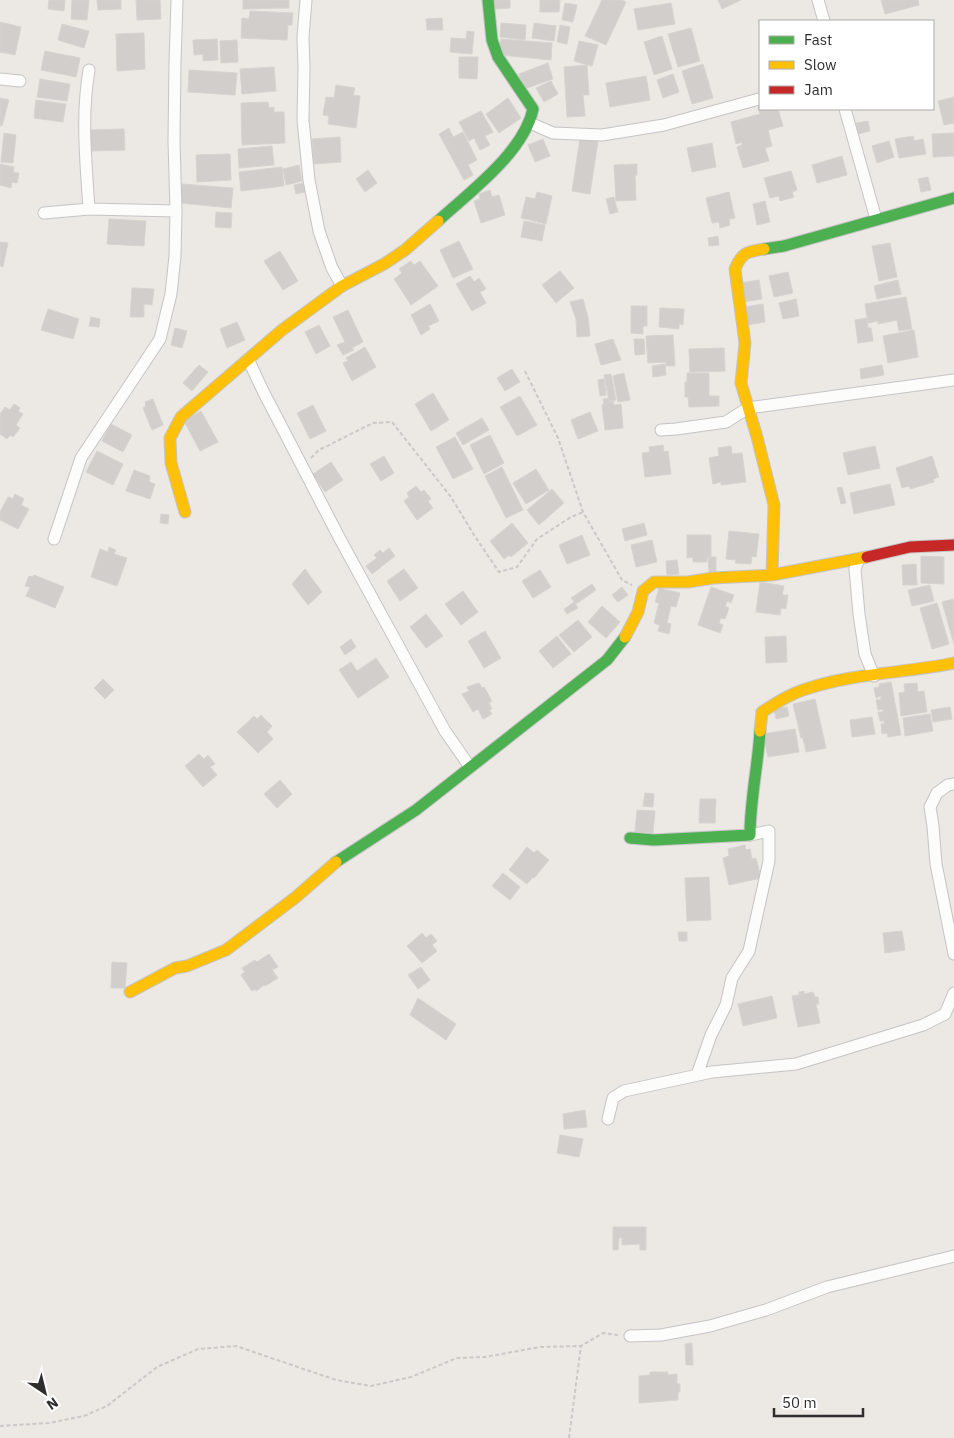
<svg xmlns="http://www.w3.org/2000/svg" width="954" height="1438" font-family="'IBM Plex Sans',sans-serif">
<rect width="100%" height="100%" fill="#ece8e4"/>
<path fill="#d1cecb" stroke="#d7d4d0" d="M49,0H65L64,11L48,9Z
M72,0H89L87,20L71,19Z
M97,0H121V9L98,10Z
M136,0H160L161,19L137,20Z
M243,0H289V8L243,9Z
M493,0H510V8L493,9Z
M540,0H560L559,12H540Z
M602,0H622L626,2L606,45L585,36Z
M718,0H741L722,9Z
M881,0H918L919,5L885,14Z
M565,3L577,5L573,22L562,20Z
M671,3L675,24L638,30L634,9Z
M250,11L293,13L292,25H288L287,40L241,38L242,18L249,19Z
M442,18L443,30H427L426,19Z
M0,22L21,27L15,55L0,52Z
M501,23L526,25L525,40L500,37Z
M534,23L556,26L554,41L532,38Z
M62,24L89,31L84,48L58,40Z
M560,25L570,27L567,44L557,42Z
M691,28L700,61L678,67L668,34Z
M467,31L474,32L472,54L450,52L451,38L466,39Z
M144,33L145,69L117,71L116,34Z
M662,36L672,69L654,75L644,42Z
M217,39L218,60L203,61V54L194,55L193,40Z
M501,39L552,43L551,60L499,55Z
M237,40L238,62L221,63L220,41Z
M579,41L598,45L592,66L574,61Z
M45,51L80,58L76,77L41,70Z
M459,57H478L477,79L459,78Z
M548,63L553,79L524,89L519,74Z
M703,64L713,98L692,104L682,71Z
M587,65L589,95H583L585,116L567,117L564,67Z
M274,67L276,91L242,94L240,69Z
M189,70L237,73L235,95L188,92Z
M673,74L679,92L663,98L657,80Z
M646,76L650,100L610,107L606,83Z
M40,79L70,84L67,101L37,97Z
M551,81L558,94L544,102L536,88Z
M336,85L355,88L353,95L360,96L356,128L328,124L329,116L323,115L326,97L334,98Z
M954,97V123L944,125L938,101Z
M0,98L9,100L2,126L0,125Z
M508,98L521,118L499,133L486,114Z
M36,100L66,104L63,122L34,118Z
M268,102L269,108L274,107V112H284L285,143L242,145L241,103Z
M760,106V109H778L783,126L768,130L772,146L765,148L769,161L743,168L737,147L742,145V142L736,144L731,122L760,114L758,107Z
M481,111L493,132L485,136L490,145L480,150L474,138L469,141L459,122Z
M868,121L870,131L858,134L856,123Z
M449,128L453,137L463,132L477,160L468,165L473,175L464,180L439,134Z
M124,129L125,150L91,151L90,130Z
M4,133L16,135L13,163L1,162Z
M954,133V156L933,157L932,134Z
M913,136L914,141L923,139L926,154L899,158L895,139Z
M340,137L341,162L314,164L312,139Z
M580,138L598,141L590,194L572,191Z
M543,139L550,156L535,162L528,145Z
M889,141L894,157L877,163L872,146Z
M712,143L716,167L692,172L687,148Z
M272,146L274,165L239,168L238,149Z
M230,154L231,180L197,182L196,155Z
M842,156L847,175L817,183L812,165Z
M0,164L14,167L13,172L19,173L17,183L12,182L11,188L0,185Z
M637,164V175L635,176L636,200L616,201L614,165Z
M299,165L302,181L286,185L283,169Z
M282,167L284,186L241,191L239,172Z
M368,170L377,183L365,192L356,179Z
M791,171L797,190L792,192L794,197L780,201L779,196L770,198L764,178Z
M928,177L931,190L921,192L918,179Z
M303,183L305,192L296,194L294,185Z
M182,184L233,188L231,208L180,203Z
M490,190L492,197L499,195L505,215L481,223L474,201L480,199L479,194Z
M537,192L552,196L546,224L521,218L526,197L535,199Z
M729,192L735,218L729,219L730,225L720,228L719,222L712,223L706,198Z
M614,197L618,212L610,214L606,199Z
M765,201L770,222L757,225L753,204Z
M216,212L232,213L231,228L215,227Z
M109,219L146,221L144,246L107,244Z
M524,221L545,225L542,241L521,237Z
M718,236L719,245L709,246L708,238Z
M459,241L473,269L453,278L440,250Z
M0,242L8,243L3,267L0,266Z
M890,243L897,277L879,281L872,246Z
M280,251L298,281L283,290L264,261Z
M411,261L414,265L420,261L438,286L411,305L394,279L402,273L399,269Z
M560,271L574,288L556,303L542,285Z
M788,272L793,293L774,297L769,276Z
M470,276L474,282L479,278L486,289L480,292L486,303L472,311L456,284Z
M759,280L762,299L743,302L740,283Z
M898,280L901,294L877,299L874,286Z
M132,288L154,289L152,305L144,304V317H130Z
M906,297L912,329L899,331L897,320L878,324V321L868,323L865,304Z
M583,299L588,317L590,336L577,337L576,319L570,302Z
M796,299L799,316L783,319L779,303Z
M430,304L439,321L428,326L430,329L421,335L411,315Z
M763,304L765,322L747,325L745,307Z
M631,306H647V326H643V334L631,333Z
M660,308L684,309L683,325L679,324V329L659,327Z
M48,309L79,319L73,339L41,330Z
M348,310L363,342L352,348L354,350L343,355L337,345L345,342L333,317Z
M91,317L100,319L99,327L89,326Z
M867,318L868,328H871L873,341L858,343L855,320Z
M237,322L245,340L227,348L220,329Z
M319,325L330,346L316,354L305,332Z
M175,328L187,331L182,348L171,345Z
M914,330L918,357L888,363L883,336Z
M673,335L675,366H666V362L648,363L646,336Z
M613,339L621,360L601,365L595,344Z
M634,339H644L645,354L635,355Z
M365,347L376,367L352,381L343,363L348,361L346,358Z
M724,348L725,371L690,372L689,349Z
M665,364L666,375L653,377L652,366Z
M199,365L208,372L192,391L183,383Z
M882,365L884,375L861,379L860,369Z
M512,369L520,382L505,391L497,378Z
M624,373L630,400L618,402L613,376Z
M687,373H709V396H719V406L689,407L688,397H685V382H687Z
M611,374L616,400L609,401L604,375Z
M604,379L606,395L600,396L598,380Z
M433,393L449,420L431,431L415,404Z
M520,396L537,425L517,436L500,407Z
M609,398V402L613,401L614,405L621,404L623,428L605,430L602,405L604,404L603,399Z
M153,399L163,425L152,430L143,408L146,406L145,402Z
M14,404L20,408L18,411L23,414L16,425L20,428L13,437L10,435L7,439L0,434V414L5,407L10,410Z
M313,405L326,431L310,439L297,413Z
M201,411L218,442L200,451L184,421Z
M590,412L598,431L578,439L571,420Z
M482,418L489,430L463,445L456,433Z
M111,424L132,435L123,452L102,441Z
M490,435L504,463L484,474L470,445Z
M455,437L473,469L453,479L436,447Z
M663,445L664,452L668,451L671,474L645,477L642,453L650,452L649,447Z
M731,446L732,454L742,453L746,482L721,485V482L713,484L709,458L719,456L718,448Z
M875,446L880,468L848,475L843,453Z
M97,451L123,464L113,485L86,472Z
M384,456L394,473L381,481L370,464Z
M932,456L939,477L933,479L934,482L910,489L909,486L902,488L896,468Z
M331,462L343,480L325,492L313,474Z
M502,467L523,510L506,518L485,476Z
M536,469L549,490L526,504L513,483Z
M134,470L150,476L149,482L155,484L150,499L126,491Z
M890,484L895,505L854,514L850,493Z
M416,486L421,492L424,490L431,499L428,501L433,508L417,520L404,501L409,497L407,493Z
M842,487L846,503L841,504L837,488Z
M552,489L564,503L539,525L527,510Z
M15,494L24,499L21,505L29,509L18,529L0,520V512L8,497L13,499Z
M161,514L169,515L168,524L160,523Z
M512,523L528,543L511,557L509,555L504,559L490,541Z
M644,523L647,535L625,541L622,529Z
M729,531L759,534L756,557L752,556L751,564L735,563L736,560L726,559Z
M582,535L590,555L567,564L559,545Z
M687,535H711V557H707V562H693V557L687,558Z
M652,540L657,562L636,567L631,545Z
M109,547L116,550L114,554L127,558L117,586L91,577L100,549L108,552Z
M389,548L395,556L372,574L366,566L377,558L374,555L380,550L383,553Z
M921,556L944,557V584L921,583Z
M708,557H716V572H709Z
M677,560L679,574L667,575L666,561Z
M916,564L917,585H903L902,565Z
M305,569L322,592L308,605L292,584Z
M404,569L418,588L400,601L387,581Z
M540,570L551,587L533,598L522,581Z
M34,575L64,587L55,608L26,596L30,587L25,586L29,576L33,577Z
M760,582L784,586L782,595H788L786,609L781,608L780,615L756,612Z
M592,584L596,590L576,604L571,598Z
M930,585L934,601L912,606L908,590Z
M622,587L628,595L618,602L612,595Z
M711,587L734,595L731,603L727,601L725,606L729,608L725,619L721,618L719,623L723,625L720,633L698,625Z
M659,588L680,593L676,607L671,606L667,623L671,624L669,634L658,631L660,625L654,623L659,603L655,602Z
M463,591L478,612L461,625L445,604Z
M954,599V644L942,602Z
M574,602L578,608L567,614L564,609Z
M937,603L949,644L932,649L920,608Z
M602,606L620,622L606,638L588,622Z
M426,614L443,636L426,648L410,627Z
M578,620L592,637L574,652L559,635Z
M485,631L501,658L484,668L468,641Z
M557,636L571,654L553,668L539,651Z
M786,636L787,662L766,663L765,637Z
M351,639L356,647L345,655L340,647Z
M376,658L389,677L358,698L339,670L351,662L357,671Z
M103,679L114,690L105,699L94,688Z
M891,682L901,735L888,737L887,733L882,734L881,724L885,723L884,721H880L878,712H883V709L878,710L876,700L881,699V696L876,698L874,688L879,687V684Z
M479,683L482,688L484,687L492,701L489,703L492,709L489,710L492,714L483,719L478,709L473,712L462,694L469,691L467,687Z
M917,683L918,692L924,691L927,712L901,716L899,693L905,692L904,684Z
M815,699L826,748L806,752L803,738H801L793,704Z
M787,707L789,716L776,719L774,709Z
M950,707L952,719L933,722L931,710Z
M930,714L933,731L905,736L903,718Z
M261,715L272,726L267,732L273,739L258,753L237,732L254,716L257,719Z
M872,717L875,734L852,737L850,720Z
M795,729L799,752L768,757L763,734Z
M199,754L204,759L208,755L215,764L210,767L217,775L203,787L185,766Z
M280,780L292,794L277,808L264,794Z
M645,793L654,794L653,807L643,806Z
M700,799H716L715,823H699Z
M637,810L655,811L653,833L635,832Z
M745,845L746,850L750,849L752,859L756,858L761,878L729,885L723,858L729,856L728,849Z
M527,847L534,853L537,850L549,860L534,878L533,877L527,884L509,870Z
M503,873L520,887L510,900L492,886Z
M709,877L711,920L687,921L685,878Z
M902,931L905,950L885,953L883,933Z
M678,932H687V941H679Z
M422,933L426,938L431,934L437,941L432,945L437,951L422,963L407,946Z
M269,954L278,967L272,970L278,978L265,986L264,985L256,991L255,989L252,991L241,975L245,972L242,968L255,960L257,962Z
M112,962L127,963L125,988H111Z
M421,967L430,980L418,989L408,975Z
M804,991V994L813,992L815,997H818L819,1004H816L820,1023L798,1027L792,996L799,995V992Z
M772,996L777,1018L743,1026L738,1004Z
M418,998L456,1024L446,1040L410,1015Z
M585,1110L587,1127L564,1129L563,1114Z
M560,1135L583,1139L579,1157L557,1153Z
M613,1227H646V1250H640V1244L622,1245V1238H619L618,1250H613Z
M692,1343L693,1365H686L685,1344Z
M650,1372H668V1375L677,1374V1384H680V1392H678V1400L639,1403V1376L650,1375Z"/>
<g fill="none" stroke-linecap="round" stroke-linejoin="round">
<g stroke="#c5c4c5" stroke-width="13">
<path id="street" d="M306,0L303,37L304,68L303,120L309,180L319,231L332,268L342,286
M818,0L824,21
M89,70C81,117 86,162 89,209
M0,79L20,81
M845,109L876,219
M530,123L553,133L602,135L664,125L759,99
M44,213L89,209L176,211
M248,359L263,391L340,539L445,731L470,767
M661,430L676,429L726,422L748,408L954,380
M54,539L81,458L160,339L171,294L175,256L176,211L174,141L175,63L177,0
M859,559L855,569L859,614L865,654L874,676
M954,784L948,785L937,793L930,807L933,826L936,864L954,954
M697,1075L711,1035L726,1005L732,978L749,951L769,861V831L750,835
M608,1119L613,1098L624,1091L712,1072L796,1064L923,1025L945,1014L954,993
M630,1336L661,1335L710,1326L766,1310L827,1287L954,1256"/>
</g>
<g stroke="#c5c4c5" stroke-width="13">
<path id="fast" d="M438,221C470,192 524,152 533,109L498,57L492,40L488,0
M764,249L784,246L954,198
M630,838L654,840L750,835C750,800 758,766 760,731
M336,862L416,810L607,660L625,637"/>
</g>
<g stroke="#c5c4c5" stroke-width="13">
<path id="slow" d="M764,249C747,252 742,252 735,269L745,343L741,383L757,437L774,505L772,575
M185,512L171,463L170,438L181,417L282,330L342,286L384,264L405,250L438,221
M625,637L638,612L643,591L654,582H688L713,578L772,575L867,557
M760,731L762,712C776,703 790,694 806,689C854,673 905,673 954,663
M130,992L175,968L187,966L226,950L296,897L336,862"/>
</g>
<g stroke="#c5c4c5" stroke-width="13">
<path id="jam" d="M867,557L910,547L954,545"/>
</g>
<path stroke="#c9c9c8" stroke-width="2" stroke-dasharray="4 2.5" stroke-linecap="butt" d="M525,371L558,438L583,512L622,580L632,585
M311,458L319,450L373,423L392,422L451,497L474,535L499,572L517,567L537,539L571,517L583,512
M0,1426L49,1423L84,1416L107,1406L157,1367L198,1349L236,1346L336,1380L371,1386L411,1377L457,1358L485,1357L540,1347L581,1346L603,1333L618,1335
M569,1438L581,1346"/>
<use href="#street" stroke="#fcfcfb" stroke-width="11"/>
<use href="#fast" stroke="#4caf50" stroke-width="11"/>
<use href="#slow" stroke="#ffc107" stroke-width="11"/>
<use href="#jam" stroke="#c62828" stroke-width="11"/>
</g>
<rect x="759" y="20" width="175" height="90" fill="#ffffff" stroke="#ababab"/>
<rect x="769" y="36" width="25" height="8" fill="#4caf50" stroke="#ababab"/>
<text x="804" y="45" font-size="15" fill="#2e2e2e">Fast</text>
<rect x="769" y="61" width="25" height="8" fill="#ffc107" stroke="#ababab"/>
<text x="804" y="70" font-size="15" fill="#2e2e2e">Slow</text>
<rect x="769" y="86" width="25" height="8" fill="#c62828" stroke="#ababab"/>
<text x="804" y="95" font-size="15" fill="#2e2e2e">Jam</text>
<g transform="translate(45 1393) rotate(145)" stroke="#ffffff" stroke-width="4" paint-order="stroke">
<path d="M0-4L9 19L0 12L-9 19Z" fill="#2e2e2e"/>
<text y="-8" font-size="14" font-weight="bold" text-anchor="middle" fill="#2e2e2e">N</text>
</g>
<path d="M774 1408v8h89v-8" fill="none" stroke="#2e2e2e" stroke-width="2.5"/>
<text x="782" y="1408" font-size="15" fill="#2e2e2e" stroke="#ffffff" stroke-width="4" paint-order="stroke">50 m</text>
</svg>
